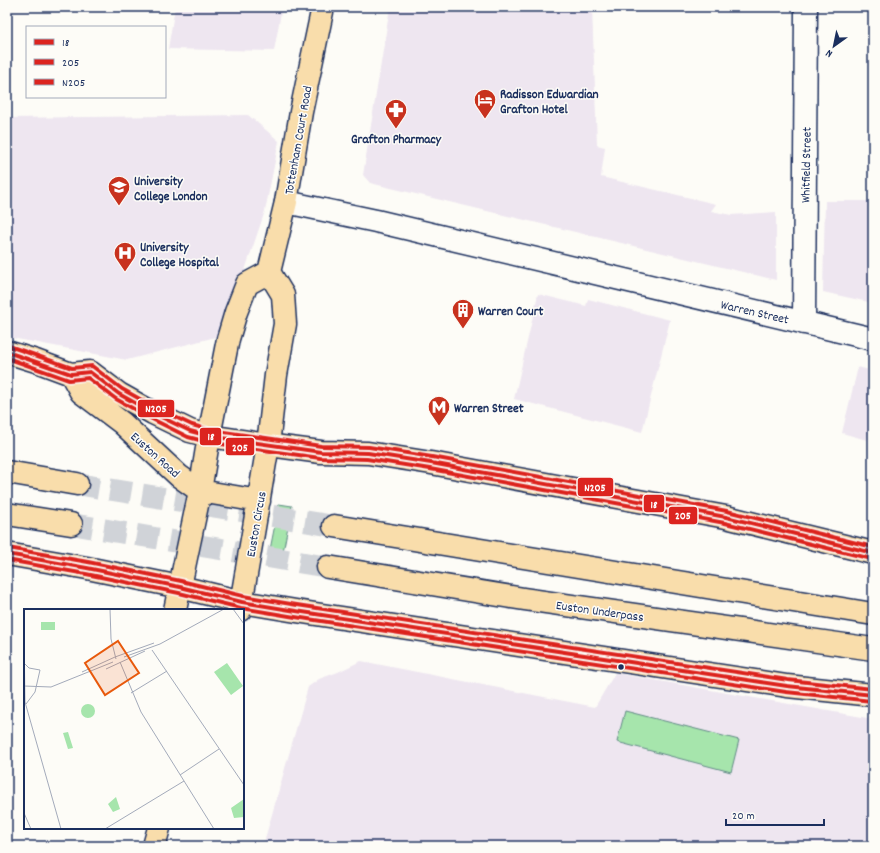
<svg xmlns="http://www.w3.org/2000/svg" width="880" height="853" font-family="Dekko,sans-serif">
<rect width="100%" height="100%" fill="#fdfcf7"/>
<filter id="ink" filterUnits="userSpaceOnUse"><feTurbulence type="fractalNoise" baseFrequency=".025" numOctaves="2"/><feDisplacementMap in="SourceGraphic" scale="8" xChannelSelector="R" yChannelSelector="G"/><feConvolveMatrix kernelMatrix="1 2 1 2 8 2 1 2 1" color-interpolation-filters="sRGB"/></filter>
<g filter="url(#ink)">
<path fill="#eee6f0" d="M175,7H282L274,51L168,49Z
M390,7H592L597,145L605,147L601,177L716,204L711,211L731,215L776,212V280L370,183L363,175Z
M248,115L279,141L265,211L223,335L127,360L7,337V118Z
M825,201H873V303L823,292Z
M538,294L586,306L588,299L670,320L642,432L514,399Z
M858,367L873,371V415L867,440L842,433Z
M361,661L595,707L615,673L873,719V846H263L308,687L319,679L338,672Z"/>
<path fill="#a6e5ac" stroke="#608a85" d="M279,504L292,506L281,562L268,560Z
M625,711L739,740L731,772L617,742Z"/>
<g fill="none" stroke-linecap="round" stroke-linejoin="round">
<path stroke="#d0d3d8" stroke-width="22" stroke-dasharray="22 11" stroke-linecap="butt" d="M77,484L334,526
M71,524L328,567"/>
<g stroke="#1b2f5e" stroke-width="25">
<path id="street" d="M286,202L376,221L873,339
M804,323L806,7"/>
</g>
<g stroke="#1b2f5e" stroke-width="25">
<path id="primary" d="M209,436L228,339L236,312L247,284L269,272
M268,445L276,375L285,324L283,295L269,272L286,202L301,112L323,7"/>
</g>
<g stroke="#1b2f5e" stroke-width="25">
<path id="highway" d="M7,352L36,361L71,374L90,372L119,394L153,413L190,431L209,436L268,445L321,452L368,453L431,463L726,517L873,553
M71,374L81,392L122,423L179,476L200,491L259,501
M7,472L77,484
M7,514L71,524
M334,526L873,614
M7,554L87,568L180,587L242,602L296,611L787,686L873,695
M328,567L524,599L873,649
M175,610L200,491L209,436
M240,610L268,445
M154,846L159,828"/>
</g>
<use href="#street" stroke="#fdfcf7" stroke-width="22"/>
<use href="#primary" stroke="#f9ddab" stroke-width="22"/>
<use href="#highway" stroke="#f9ddab" stroke-width="22"/>
<g stroke="#fdfcf7" stroke-width="7">
<path id="bus-1" d="M7,352L71,374L90,372L119,394L153,413L190,431L209,436L321,452L368,453L431,463L726,517L873,553
M7,554L87,568L180,587L242,602L296,611L787,686L873,695"/>
</g>
<g stroke="#fdfcf7" stroke-width="7">
<path id="bus-2" d="M7,358L69,380L88,378L116,399L150,418L188,437L207,442L320,458L367,459L430,469L725,523L872,559
M7,560L86,574L179,593L241,608L295,617L786,692L872,701"/>
</g>
<g stroke="#fdfcf7" stroke-width="7">
<path id="bus-3" d="M9,346L72,368L92,366L122,389L156,408L192,425L210,430L321,446L369,447L432,457L727,511L873,547
M8,548L88,562L181,581L243,596L297,605L788,680L873,689"/>
</g>
<use href="#bus-1" stroke="#dc241f" stroke-width="4"/>
<use href="#bus-2" stroke="#dc241f" stroke-width="4"/>
<use href="#bus-3" stroke="#dc241f" stroke-width="4"/>
</g>
</g>
<defs>
<g id="hotel-pin" transform="scale(1.15)"><path d="M0 17L-7.5 6A9.5 9.5 0 1 1 7.5 6Z" fill="#c8321e" stroke="#fdfcf7"/><path d="M-6-4.5h1.5V1H6V5H4.5V3h-9V5H-6ZM-4 0a1.8 1.8 0 1 1 3.6 0ZM.5 0V-2.5h3Q6-2.5 6 0Z" fill="#fff"/></g>
<g id="pharmacy-pin" transform="scale(1.15)"><path d="M0 17L-7.5 6A9.5 9.5 0 1 1 7.5 6Z" fill="#c8321e" stroke="#fdfcf7"/><path d="M-2-6h4v4h4v4h-4v4h-4v-4h-4v-4h4Z" fill="#fff"/></g>
<g id="university-pin" transform="scale(1.15)"><path d="M0 17L-7.5 6A9.5 9.5 0 1 1 7.5 6Z" fill="#c8321e" stroke="#fdfcf7"/><path d="M0-5L7-2L0 1L-7-2ZM-4 1L0 2.5L4 1V4Q0 6-4 4Z" fill="#fff"/></g>
<g id="hospital-pin" transform="scale(1.15)"><path d="M0 17L-7.5 6A9.5 9.5 0 1 1 7.5 6Z" fill="#c8321e" stroke="#fdfcf7"/><path d="M-5-5h3v3.5h4V-5h3V5h-3V1.5h-4V5h-3Z" fill="#fff"/></g>
<g id="building-pin" transform="scale(1.15)"><path d="M0 17L-7.5 6A9.5 9.5 0 1 1 7.5 6Z" fill="#c8321e" stroke="#fdfcf7"/><path d="M-4-6H4V6H1V3H-1V6H-4ZM-2.5-4.3h1.7v1.8h-1.7ZM.8-4.3h1.7v1.8H.8ZM-2.5-1h1.7V.8h-1.7ZM.8-1h1.7V.8H.8Z" fill="#fff"/></g>
<g id="metro-pin" transform="scale(1.15)"><path d="M0 17L-7.5 6A9.5 9.5 0 1 1 7.5 6Z" fill="#c8321e" stroke="#fdfcf7"/><path d="M-5.5 5V-5H-3L0 0L3-5H5.5V5H3V-.5L0 4L-3-.5V5Z" fill="#fff"/></g>
</defs>
<g fill-rule="evenodd">
<use href="#hotel-pin" x="485" y="100"/>
<use href="#pharmacy-pin" x="396" y="110"/>
<use href="#university-pin" x="119" y="187"/>
<use href="#hospital-pin" x="125" y="253"/>
<use href="#building-pin" x="463" y="310"/>
<use href="#metro-pin" x="439" y="407"/>
</g>
<circle fill="#1b2f5e" stroke="#fdfcf7" stroke-width="1.5" cx="621" cy="667" r="3.5"/>
<g text-anchor="middle" stroke-width="3" stroke-linejoin="round" paint-order="stroke">
<g font-size="13" font-weight="bold" fill="#1b2f5e" stroke="#fdfcf7" text-anchor="start">
<text x="500" y="98">Radisson Edwardian<tspan x="500" dy="15">Grafton Hotel</tspan></text>
<text x="396" y="143" text-anchor="middle">Grafton Pharmacy</text>
<text x="134" y="185">University<tspan x="134" dy="15">College London</tspan></text>
<text x="140" y="251">University<tspan x="140" dy="15">College Hospital</tspan></text>
<text x="478" y="315">Warren Court</text>
<text x="454" y="412">Warren Street</text>
</g>
<g font-size="13" fill="#1b2f5e" stroke="#fdfcf7">
<text transform="translate(297 140) rotate(-80)" y="5">Tottenham Court Road</text>
<text transform="translate(805 165) rotate(-89)" y="5">Whitfield Street</text>
<text transform="translate(755 311) rotate(13)" y="5">Warren Street</text>
<text transform="translate(156 454) rotate(42)" y="5">Euston Road</text>
<text transform="translate(255 524) rotate(-80)" y="5">Euston Circus</text>
<text transform="translate(600 610) rotate(8)" y="5">Euston Underpass</text>
</g>
</g>
<g transform="translate(24 609)">
<rect width="220" height="220" fill="#fdfcf7"/>
<path d="M17,13H31V21H17ZM203,54L219,77L207,86L190,63ZM57 102a7 7 0 1 1 14 0a7 7 0 1 1-14 0ZM44,123L49,139L44,140L39,124ZM92,188L96,200L89,203L84,195ZM220,190V208L210,209L207,199Z" fill="#a6e5ac"/>
<path fill="none" stroke="#a3aaba" stroke-width="1" d="M86,0L87,30L92,50M209,0L220,15M0,25L1,93L37,220M128,41L220,176M100,48L136,35L200,0M96,53L117,103L190,220M1,55L5,59L16,61L11,83L2,95M82,60L121,42M58,63L91,48L130,34M0,77L27,78L89,53M107,84L143,62M156,166L195,140M0,204L7,220M81,220L160,172"/>
<path fill="#e8590c" fill-opacity="0.15" stroke="#e8590c" stroke-width="2" d="M94,32L115,64L81,86L61,54Z"/>
<rect width="220" height="220" fill="none" stroke="#1b2f5e" stroke-width="2"/>
</g>
<g stroke="#fdfcf7" stroke-width="1.5">
<rect x="137" y="399" width="38" height="19" rx="4" fill="#dc241f"/>
<rect x="199" y="427" width="23" height="19" rx="4" fill="#dc241f"/>
<rect x="225" y="437" width="30" height="19" rx="4" fill="#dc241f"/>
<rect x="577" y="477" width="37" height="20" rx="4" fill="#dc241f"/>
<rect x="643" y="494" width="22" height="19" rx="4" fill="#dc241f"/>
<rect x="668" y="506" width="30" height="19" rx="4" fill="#dc241f"/>
</g>
<g font-size="11" text-anchor="middle" font-weight="bold" fill="#fff">
<text x="156" y="412">N205</text>
<text x="211" y="440">18</text>
<text x="240" y="451">205</text>
<text x="595" y="491">N205</text>
<text x="654" y="508">18</text>
<text x="683" y="519">205</text>
</g>
<rect width="880" height="853" fill="none" stroke="#fdfcf7" stroke-width="24"/>
<rect x="12" y="12" width="856" height="829" fill="none" stroke="#1b2f5e" stroke-width="1.5" filter="url(#ink)"/>
<rect x="26" y="26" width="140" height="72" fill="#fdfcf7" stroke="#a3aaba"/>
<rect x="34" y="39" width="20" height="6" fill="#dc241f" stroke="#a3aaba"/>
<text x="62" y="46" font-size="12" fill="#1b2f5e">18</text>
<rect x="34" y="59" width="20" height="6" fill="#dc241f" stroke="#a3aaba"/>
<text x="62" y="66" font-size="12" fill="#1b2f5e">205</text>
<rect x="34" y="79" width="20" height="6" fill="#dc241f" stroke="#a3aaba"/>
<text x="62" y="86" font-size="12" fill="#1b2f5e">N205</text>
<g transform="translate(834 46) rotate(213)" stroke="#fdfcf7" stroke-width="3" paint-order="stroke">
<path d="M0-3L7 15L0 10L-7 15Z" fill="#1b2f5e"/>
<text y="-6" font-size="11" font-weight="bold" text-anchor="middle" fill="#1b2f5e">N</text>
</g>
<path d="M726 819v6h98v-6" fill="none" stroke="#1b2f5e" stroke-width="2"/>
<text x="732" y="819" font-size="12" fill="#1b2f5e" stroke="#fdfcf7" stroke-width="3" paint-order="stroke">20 m</text>
</svg>
